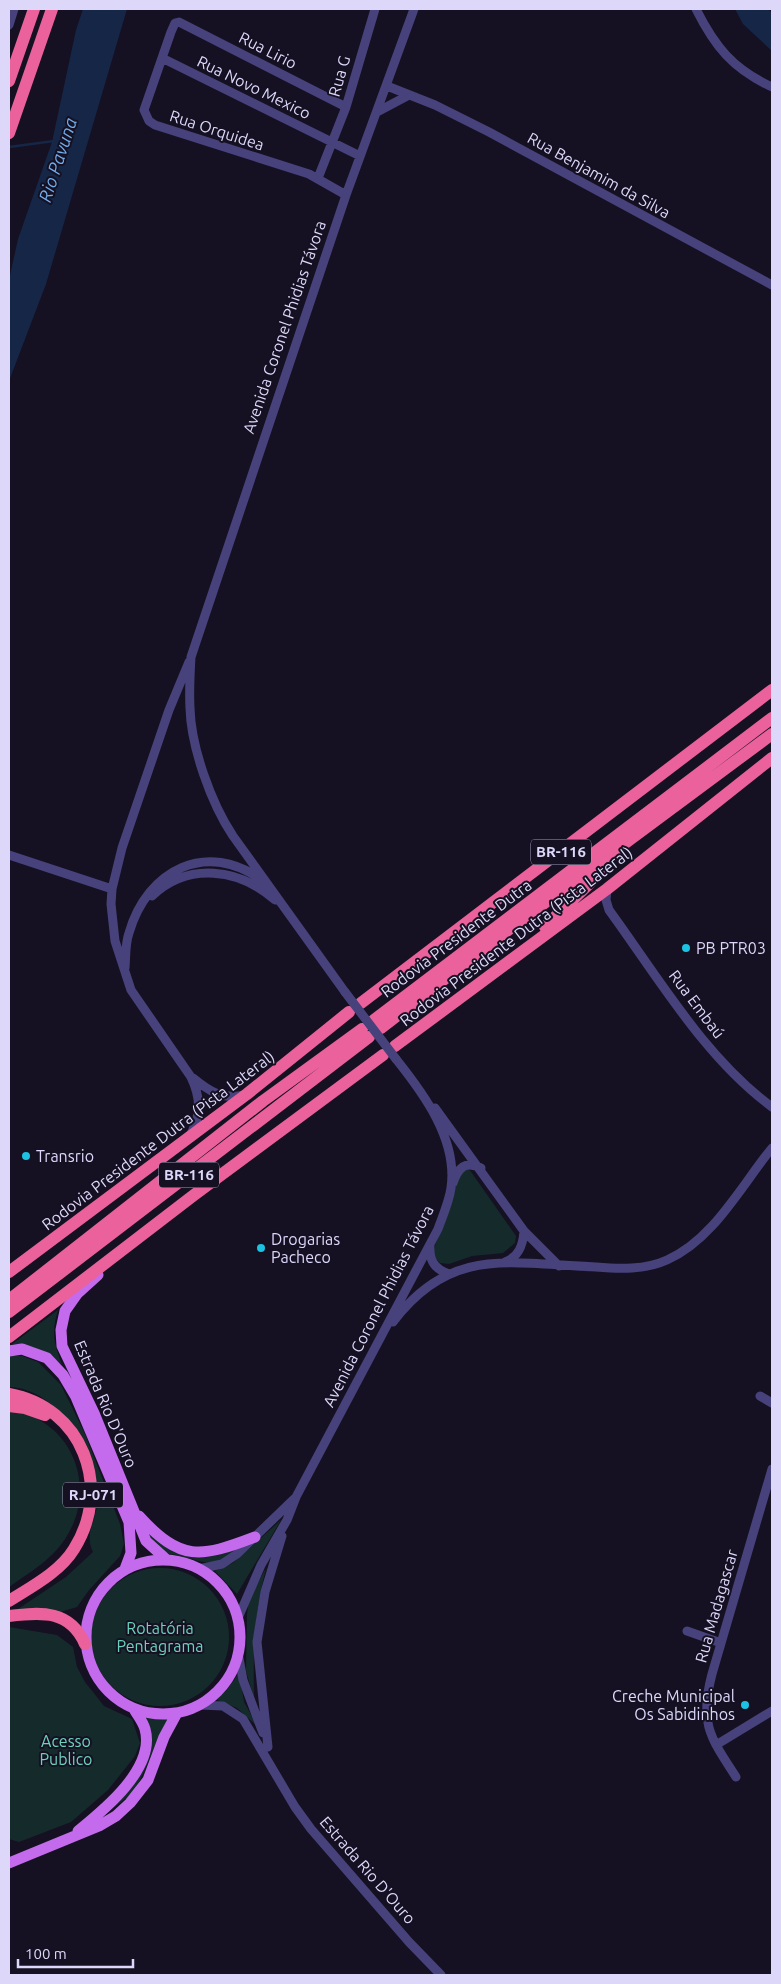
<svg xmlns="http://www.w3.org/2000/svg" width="781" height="1984" font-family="Ubuntu,sans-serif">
<rect width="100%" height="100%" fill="#151122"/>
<path fill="#152b2b" d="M463,1169H469L516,1236L515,1243L503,1253L472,1256L449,1264L440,1263L432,1255L460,1172Z
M58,1310C51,1333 54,1343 62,1365C44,1350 35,1346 12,1344Z
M9,1356H22L38,1362L61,1385L85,1434L120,1524L124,1544L120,1556L89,1590L77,1607L60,1612L18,1609L66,1577L93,1552C83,1532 99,1516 98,1496C94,1452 58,1388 9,1387Z
M9,1412C20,1411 32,1415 41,1421C80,1444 91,1495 68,1534C55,1558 30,1572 9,1587Z
M281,1520L237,1594L215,1571L233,1563Z
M141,1523C168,1555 194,1566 234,1550C216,1571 203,1561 180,1556C173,1554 164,1554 158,1549C149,1542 146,1533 141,1523Z
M266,1568C254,1616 253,1649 254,1698L246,1671L247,1615L249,1598Z
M91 1637a69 69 0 1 1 138 0a69 69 0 1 1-138 0Z
M9,1627L57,1635L73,1647L77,1667L85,1682L104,1706L132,1719L140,1743L135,1756L108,1790L71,1822L19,1842L9,1839Z
M239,1673L244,1702L258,1727L237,1708L215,1699L226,1691Z
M145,1716L170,1717C155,1738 150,1764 136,1787C131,1796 119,1803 111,1810L139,1773Z"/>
<path fill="#162647" d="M83,9H127L46,284L9,381V280L18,239L52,142L76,30Z
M735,9H768L772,13V51L743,24Z"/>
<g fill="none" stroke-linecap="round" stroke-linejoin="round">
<path stroke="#162647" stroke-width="2.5" d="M9,147L54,141"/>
<path stroke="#47427b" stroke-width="9" d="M696,9C715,47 733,69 772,87
M9,25L14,9
M162,58L360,156
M387,86L435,105L489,132L772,285
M346,107L179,22L175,23L171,32L144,110L149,121L155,125L309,174L346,195
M377,112L409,95
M318,178L346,107L375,9
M189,662L169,710L122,848L112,889L111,904L115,941L131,990L191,1077C201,1098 201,1114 191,1134
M9,855L112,889
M607,889L606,900L609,910C658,977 705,1058 772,1107
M152,896C188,862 239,868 275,900
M125,968C126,956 125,944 129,933C147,870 207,839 263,881
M345,992L233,836C211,803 191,747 190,708C189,691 190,674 191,657L346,195L414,9
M193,1078C209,1091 222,1100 244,1095
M435,1108L524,1231L559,1266
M453,1183C458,1168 465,1160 481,1168
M430,1245C429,1260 434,1269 449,1274
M505,1262C519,1257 523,1245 524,1231
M393,1322C451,1245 511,1264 596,1267C619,1269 645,1270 667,1260C713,1240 741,1186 772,1148
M760,1396L772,1403
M199,1569L222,1564L237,1554L294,1499
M238,1618L261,1565L287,1520L296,1497L438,1229C443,1215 449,1202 451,1188C458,1140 424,1094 396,1059
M687,1631L721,1643L720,1647
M238,1653L243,1680L263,1733
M200,1705L223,1706L243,1719L295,1807L311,1829L409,1942L441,1975
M716,1745L772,1711
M268,1747L257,1642L265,1592L282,1536
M736,1777C710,1737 699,1723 712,1674L772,1469"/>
<path stroke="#c36bec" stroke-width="11" d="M98,1275L77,1294L65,1311L61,1330L62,1346L94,1413L146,1541L167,1560
M9,1351L22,1349L47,1358L63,1375L76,1397L129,1522L131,1553L125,1569
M139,1516C181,1562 200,1558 255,1537
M86 1637a77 77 0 1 1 154 0a77 77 0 1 1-154 0Z
M78,1831C104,1810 156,1768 145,1729C143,1722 138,1716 134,1709
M9,1863L99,1826L116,1816L130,1803L148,1780L164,1737L177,1713"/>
<path stroke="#eb619b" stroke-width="12" d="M9,81L34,9
M9,133L52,9
M545,927L606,867
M361,1003L772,690
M374,1020L772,718
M381,1028L508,930L772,734
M395,1046L607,889L772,758
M9,1272L247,1094L349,1012
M9,1300L263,1101L362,1029
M9,1312L369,1037
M9,1337L194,1195L383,1055
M9,1394C82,1407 113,1487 74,1549C60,1572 31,1587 9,1601
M9,1406L25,1408L45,1415
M9,1616C42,1612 70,1610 85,1644"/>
<path stroke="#47427b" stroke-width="9" d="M345,992L396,1059"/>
</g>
<g fill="#1cc2e1" stroke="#151122" stroke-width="2">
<circle cx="686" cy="948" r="5"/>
<circle cx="26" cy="1156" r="5"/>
<circle cx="261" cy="1248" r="5"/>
<circle cx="745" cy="1705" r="5"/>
</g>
<g text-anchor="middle" stroke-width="4" stroke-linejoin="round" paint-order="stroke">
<g fill="#151122" stroke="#a19cb9" stroke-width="1">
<rect x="531" y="839.5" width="60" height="25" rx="4"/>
<rect x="159" y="1162.5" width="60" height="25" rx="4"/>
<rect x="63" y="1482.5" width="60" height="25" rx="4"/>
</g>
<g font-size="15" font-weight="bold" fill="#ddd7fa">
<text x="561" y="857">BR-116</text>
<text x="189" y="1180">BR-116</text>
<text x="93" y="1500">RJ-071</text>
</g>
<g font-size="16" fill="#ddd7fa" stroke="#151122">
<text transform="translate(268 50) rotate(27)" y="6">Rua Lirio</text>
<text transform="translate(339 76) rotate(-74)" y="6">Rua G</text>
<text transform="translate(254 87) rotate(26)" y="6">Rua Novo Mexico</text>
<text transform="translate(217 130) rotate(18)" y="6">Rua Orquidea</text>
<text transform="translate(599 175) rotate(29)" y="6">Rua Benjamim da Silva</text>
<text transform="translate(284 327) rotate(-71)" y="6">Avenida Coronel Phidias Távora</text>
<text transform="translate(516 936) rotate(-37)" y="6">Rodovia Presidente Dutra (Pista Lateral)</text>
<text transform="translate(456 938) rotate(-37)" y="6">Rodovia Presidente Dutra</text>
<text transform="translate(697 1004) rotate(53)" y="6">Rua Embaú</text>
<text transform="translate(158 1140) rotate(-37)" y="6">Rodovia Presidente Dutra (Pista Lateral)</text>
<text transform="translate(378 1306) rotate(-63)" y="6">Avenida Coronel Phidias Távora</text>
<text transform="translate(106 1404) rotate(67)" y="6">Estrada Rio D'Ouro</text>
<text transform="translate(716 1606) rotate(-74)" y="6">Rua Madagascar</text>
<text transform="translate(368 1870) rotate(49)" y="6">Estrada Rio D'Ouro</text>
</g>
<g font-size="16" fill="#ddd7fa" stroke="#151122" text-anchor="start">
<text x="696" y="954">PB PTR03</text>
<text x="36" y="1162">Transrio</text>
<text x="271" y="1245">Drogarias<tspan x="271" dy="18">Pacheco</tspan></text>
<text x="735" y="1702" text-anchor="end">Creche Municipal<tspan x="735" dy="18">Os Sabidinhos</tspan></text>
</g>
<g font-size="16" fill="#6cd1bd" stroke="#151122">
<text x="160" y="1634">Rotatória<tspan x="160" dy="18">Pentagrama</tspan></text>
<text x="66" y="1747">Acesso<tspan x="66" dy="18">Publico</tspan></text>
</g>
<g font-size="18" font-style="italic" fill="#72aded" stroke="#151122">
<text transform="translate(58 160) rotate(-72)" y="6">Rio Pavuna</text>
</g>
</g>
<rect width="781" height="1984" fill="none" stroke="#ddd7fa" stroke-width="20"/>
<path d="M18 1959v8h115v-8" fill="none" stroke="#ddd7fa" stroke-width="2.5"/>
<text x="25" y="1959" font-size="15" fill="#ddd7fa" stroke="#151122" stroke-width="4" paint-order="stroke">100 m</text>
</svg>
